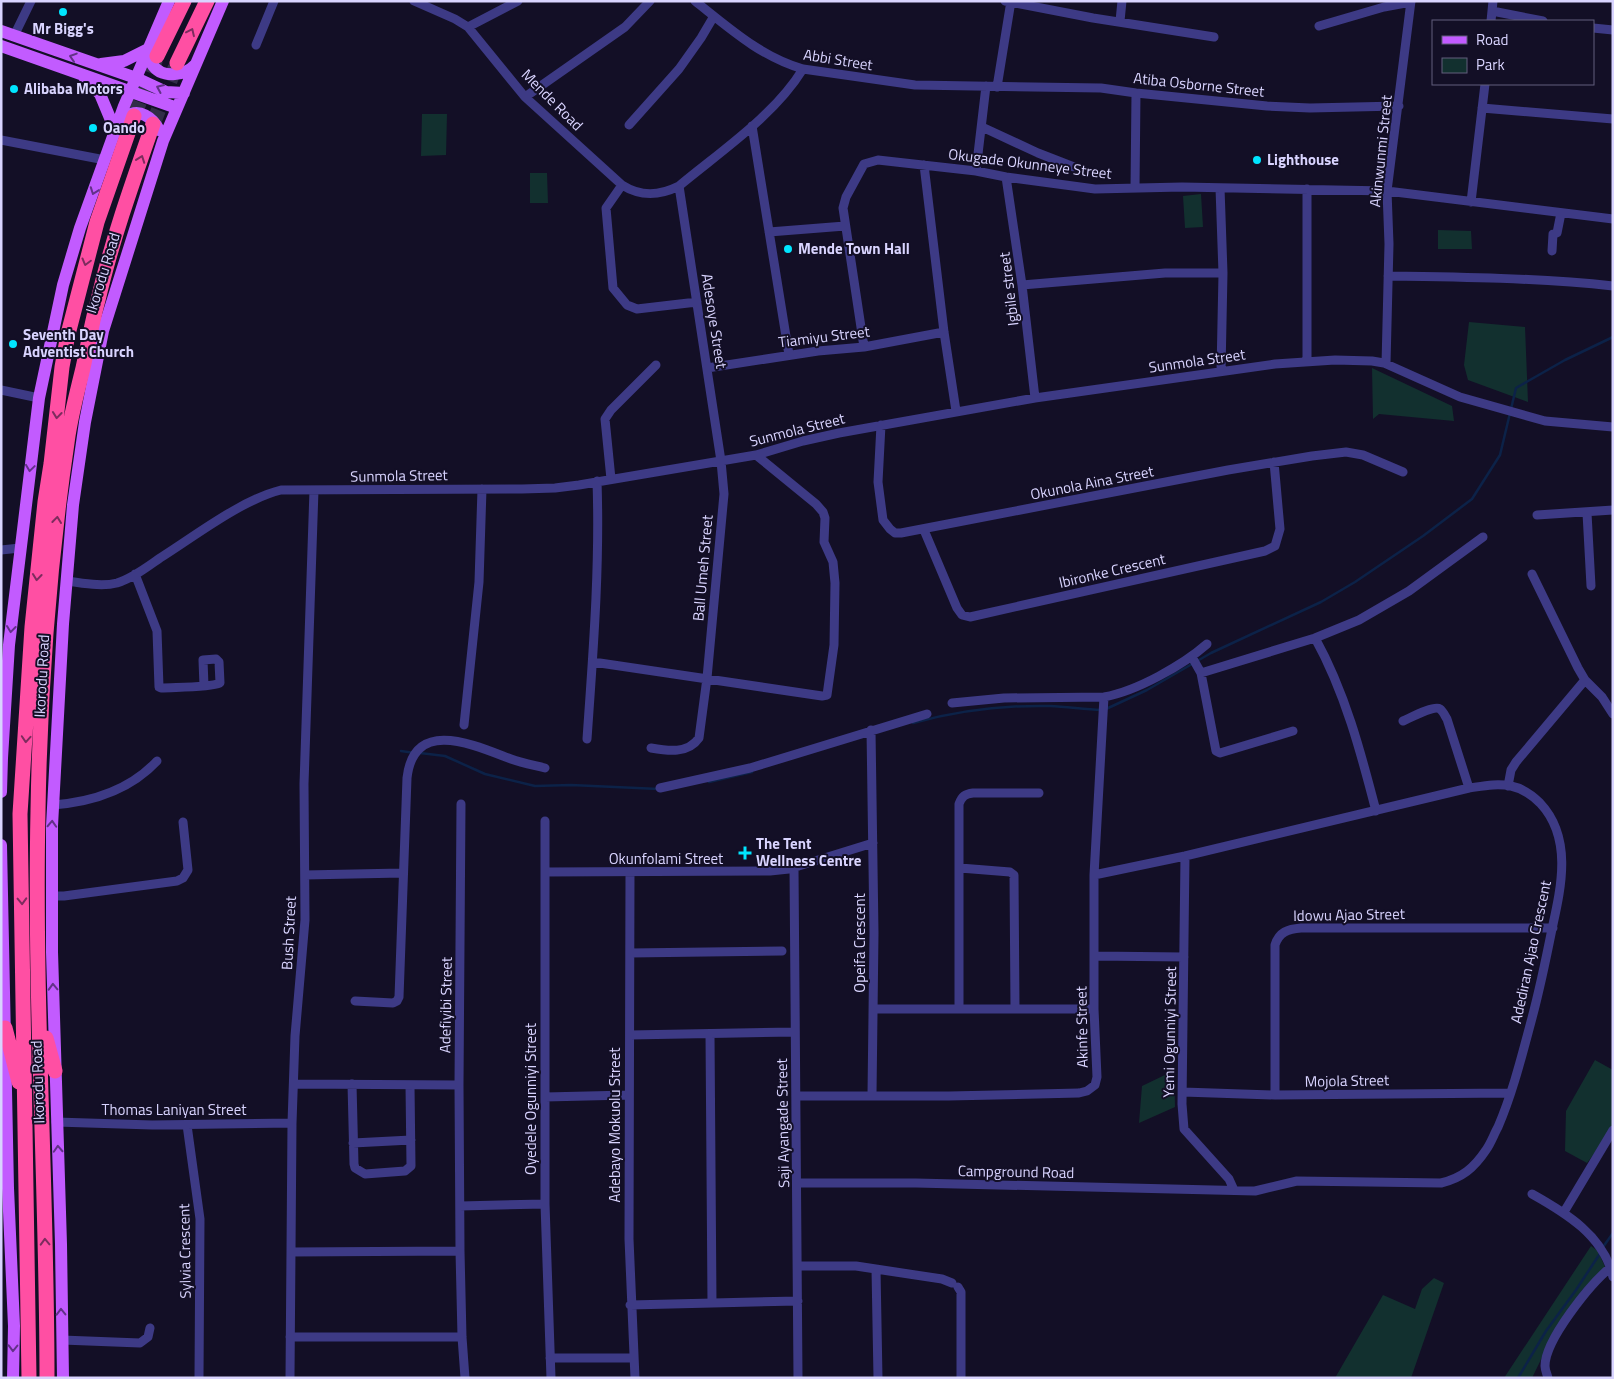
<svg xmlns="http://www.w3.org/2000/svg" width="1614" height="1379" font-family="'Titillium Web',sans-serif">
<rect width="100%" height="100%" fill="#130f26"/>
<path fill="#12302f" d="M422,114H447L446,155L421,156Z
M530,173H547L548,203H530Z
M1201,194L1203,227L1185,228L1183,196Z
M1438,230L1471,231L1472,249H1438Z
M1469,322L1525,327L1528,402L1468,380L1464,365Z
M1372,368L1452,406L1454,421L1379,414L1373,419Z
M1595,1060L1613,1070V1129L1587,1163L1565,1151L1566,1111Z
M1174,1068L1175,1107L1139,1123L1142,1086L1167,1074Z
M1591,1246L1598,1251L1605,1267L1583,1289L1551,1339L1532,1378H1504Z
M1434,1278L1444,1283L1411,1378H1335L1383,1295L1415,1309L1422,1289Z"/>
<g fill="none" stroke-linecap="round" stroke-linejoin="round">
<path stroke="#0c2248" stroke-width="2.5" d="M1106,709L1147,690L1211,653L1321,602L1355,582L1423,536L1472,499L1500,455L1516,388L1565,360L1613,337
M913,723C957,711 1005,705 1050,706C1067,707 1084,709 1101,710
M401,751L415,753
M420,753L445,756L485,774L535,786L571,785L659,789
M709,782L752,772
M1603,1247L1613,1233
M1518,1378L1546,1331L1576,1290L1601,1252"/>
<path stroke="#312d47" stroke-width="15" stroke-dasharray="15 8" stroke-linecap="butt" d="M134,116L157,56
M153,124L177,63"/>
<path stroke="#3d3a85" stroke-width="9" d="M414,1L455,19L468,27L525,97L622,185C641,197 659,196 679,186C721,151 774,116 803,69
M695,1C729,28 761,57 803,69L915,85L1101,88L1136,93L1267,106L1310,108L1399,106
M1005,1L1093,18L1214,37
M1492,11L1543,21
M1120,21L1122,1
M1491,21L1493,1
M1319,26L1384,7L1411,2
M468,27L518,1
M1593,28L1613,30
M14,36L31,1
M256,45L274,1
M997,87L1011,1
M525,97L625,27L650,1
M1482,108L1613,119
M629,125L679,69L701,38L714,16
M752,126L789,355
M982,127L1038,153L1074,167
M1,140L105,160
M924,165L944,332L956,411
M976,171L986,86
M1006,177L1022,285L1035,398
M622,185L606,208L613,288L627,305L637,309L697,302
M1135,188L1136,93
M1220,188L1223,273L1221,371
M1307,189V362
M1471,202L1485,84
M769,232L845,226
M1552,251L1553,234L1557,233L1561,213
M1388,276C1463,277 1538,278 1613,286
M1022,285L1165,273H1223
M864,347L843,208L846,197L864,164L878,160L976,171L1006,177L1095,189L1182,187L1387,191L1613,219
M1386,364L1389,244L1387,191L1411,1
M707,368L818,351L864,347L944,332
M1,390L39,398
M881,425L878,482L883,520L890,529L895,533H901L1228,470L1312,456L1346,452L1363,455L1403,472
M611,479L605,419L611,410L656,365
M1587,513L1591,586
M1537,515L1613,510
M924,530L957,608L962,615L970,617L1265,551L1275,546L1280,529L1274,462
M1,550L20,548
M135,574L157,631L159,687L161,688C175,687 209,688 220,683L219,662L216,659L203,660L204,686
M1532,574L1578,668L1585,680L1602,697L1613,714
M67,581C83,583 101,587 117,583C133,578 147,567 160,558C195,536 241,500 281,490L522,489L555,488L579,485L756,455L803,441L839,433L1035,398L1275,364L1335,360L1372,361L1384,363L1460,397L1545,421L1613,427
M1315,638C1345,692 1361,753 1376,811
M1192,657L1201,673L1315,638L1359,620L1409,591L1483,537
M593,662L822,696L827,695L834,645L835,583L833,562L824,542L825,518L823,512L816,504L756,455
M1201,673L1216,751L1220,753L1293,731
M952,703L1004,698L1104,697C1137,691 1183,665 1207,644
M1403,721C1410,718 1434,705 1440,709C1443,711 1445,716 1447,719L1469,788
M464,725L479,582L482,489
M871,730L874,933L872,1095
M587,739C593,653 600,568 597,481
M651,748C668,751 688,754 699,738L707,678L724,494L721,461L679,186
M1508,786L1511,770L1516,762L1585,680
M660,788L750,768L927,714
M461,804L459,1085L460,1251L462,1337L465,1378
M53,805C92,802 130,790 157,761
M545,821V1204L551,1378
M1185,856L1182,1104L1184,1129L1229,1179L1234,1190
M794,868L798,1378
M960,868L1010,872L1014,875L1015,1009
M545,872L770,871L789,869L873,843
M630,872L629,1239L635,1378
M305,875L402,873
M51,896H64L177,881L183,878L188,870L183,822
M630,953L782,951
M1095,956L1184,957
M355,1001L393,1003L397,1001L399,997L407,778C414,717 474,745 511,759C522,763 533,765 545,768
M959,1008V804C962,796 965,794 973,793H1039
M874,1009H1094
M710,1034L712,1303
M630,1035L795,1032
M294,1084L459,1085
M352,1084L354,1164L355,1168L365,1174L405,1171L411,1166L410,1085
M1183,1092L1275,1095L1510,1093
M1275,1095V945C1279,932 1288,929 1301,928H1553
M796,1096H949L1079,1093L1087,1091L1095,1085L1097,1077L1094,1009V875L1104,697
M545,1097L629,1095
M56,1122L152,1125L292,1123
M187,1125L200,1219L199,1378
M353,1143L411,1140
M797,1183H916L1255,1191L1297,1181L1441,1183C1462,1178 1474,1168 1486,1150C1491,1143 1494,1134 1498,1127C1513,1092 1522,1055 1532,1018C1540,988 1546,959 1552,929C1561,888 1573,838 1540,803C1532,795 1521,788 1511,786C1497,783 1483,786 1469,788L1185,856L1094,875
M1532,1194C1566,1213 1604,1236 1613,1277
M460,1206L545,1204
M1564,1212L1613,1130
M291,1252L460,1251
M798,1266H856L942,1279L952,1283
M876,1269L878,1378
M958,1287L961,1292V1378
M630,1305L798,1301
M290,1337H462
M62,1340L140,1343L148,1337L150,1328
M550,1358H633
M290,1378L292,1123L295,1036L305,920L304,784L314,490
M1548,1378C1547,1374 1545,1370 1545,1366C1545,1340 1590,1284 1611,1267"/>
<path stroke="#c25bff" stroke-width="12" d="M1,31L136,78L166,92L184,93
M1,46L177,108
M150,48C150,53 149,59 152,64C161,79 185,76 195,65
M101,64L124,61L150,48
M85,79L100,94L115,130C118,125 122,120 126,117C139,107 153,118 159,130
M1,792L2,758L9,645L39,398L63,285L80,228L124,106L169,1
M1,845L8,1188L14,1326L13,1378
M63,1378L61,1244L52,952V826L63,624L73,505L85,422L103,331L163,141L223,1"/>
<path stroke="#ff4fa3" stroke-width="15" d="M157,56L184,1
M177,63L207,1
M5,1028L19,1082
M46,1038L55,1071
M29,1378L20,814L32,627L45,502L51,464L62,367L68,334L97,222L134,116
M47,1378C47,1189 34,1000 38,811C40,687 49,565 67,443C70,418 77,393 83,368C88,345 92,322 98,300C112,240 133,181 153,124"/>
</g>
<defs><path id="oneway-chevron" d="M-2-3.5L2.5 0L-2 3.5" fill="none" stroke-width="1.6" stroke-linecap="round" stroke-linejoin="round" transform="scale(1.25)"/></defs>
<g stroke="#7d2c5e">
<use href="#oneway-chevron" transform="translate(191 32) rotate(-65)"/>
<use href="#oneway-chevron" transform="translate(141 159) rotate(-70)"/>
<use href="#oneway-chevron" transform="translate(86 262) rotate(105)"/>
<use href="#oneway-chevron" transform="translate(57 415) rotate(96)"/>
<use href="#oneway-chevron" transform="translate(57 520) rotate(-83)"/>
<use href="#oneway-chevron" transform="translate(37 577) rotate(96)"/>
<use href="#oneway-chevron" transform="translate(26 739) rotate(94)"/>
<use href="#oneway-chevron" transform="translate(22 901) rotate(88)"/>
<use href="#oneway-chevron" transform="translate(45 1242) rotate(-92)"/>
</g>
<g stroke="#623188">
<use href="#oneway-chevron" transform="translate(73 57) rotate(-162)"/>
<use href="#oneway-chevron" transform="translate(160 88) rotate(-156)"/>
<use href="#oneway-chevron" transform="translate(94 191) rotate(110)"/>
<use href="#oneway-chevron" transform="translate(30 468) rotate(98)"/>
<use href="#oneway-chevron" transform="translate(11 629) rotate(97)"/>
<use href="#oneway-chevron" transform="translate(52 824) rotate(-87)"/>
<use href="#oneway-chevron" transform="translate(53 987) rotate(-92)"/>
<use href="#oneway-chevron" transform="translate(58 1149) rotate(-93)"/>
<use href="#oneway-chevron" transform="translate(61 1312) rotate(-91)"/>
<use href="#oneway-chevron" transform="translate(13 1348) rotate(91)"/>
</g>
<g fill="#00e5ff" stroke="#130f26" stroke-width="2">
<circle cx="63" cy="12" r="5"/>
<circle cx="14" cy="89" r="5"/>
<circle cx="93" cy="128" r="5"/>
<circle cx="1257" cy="160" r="5"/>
<circle cx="788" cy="249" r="5"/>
<circle cx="13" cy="344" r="5"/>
<path d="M742.5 845.5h5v5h5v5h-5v5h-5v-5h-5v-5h5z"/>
</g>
<g text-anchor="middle" stroke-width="4" stroke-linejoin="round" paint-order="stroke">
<g font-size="15" font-weight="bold" fill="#d9d4ff" stroke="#130f26" text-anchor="start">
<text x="63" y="34" text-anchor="middle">Mr Bigg's</text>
<text x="24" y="94">Alibaba Motors</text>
<text x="103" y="133">Oando</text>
<text x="1267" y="165">Lighthouse</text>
<text x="798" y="254">Mende Town Hall</text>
<text x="23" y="340">Seventh Day<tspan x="23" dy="17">Adventist Church</tspan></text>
<text x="756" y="849">The Tent<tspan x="756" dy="17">Wellness Centre</tspan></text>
</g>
<g font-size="15" fill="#d9d4ff" stroke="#130f26">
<text transform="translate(838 60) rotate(9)" y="5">Abbi Street</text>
<text transform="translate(1199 85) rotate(6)" y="5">Atiba Osborne Street</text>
<text transform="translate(552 100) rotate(45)" y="5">Mende Road</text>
<text transform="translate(1381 151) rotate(-84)" y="5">Akinwunmi Street</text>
<text transform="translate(1030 164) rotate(7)" y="5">Okugade Okunneye Street</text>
<text transform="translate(103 273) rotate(-73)" y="5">Ikorodu Road</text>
<text transform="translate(1009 289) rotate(-97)" y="5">Igbile street</text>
<text transform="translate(714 321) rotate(81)" y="5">Adesoye Street</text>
<text transform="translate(824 337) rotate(-7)" y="5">Tiamiyu Street</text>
<text transform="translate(1197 361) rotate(-8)" y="5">Sunmola Street</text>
<text transform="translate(797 430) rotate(-14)" y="5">Sunmola Street</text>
<text transform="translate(399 476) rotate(-1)" y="5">Sunmola Street</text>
<text transform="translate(1092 483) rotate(-11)" y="5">Okunola Aina Street</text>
<text transform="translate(703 568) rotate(-85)" y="5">Ball Umeh Street</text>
<text transform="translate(1112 571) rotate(-13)" y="5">Ibironke Crescent</text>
<text transform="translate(42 676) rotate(-87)" y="5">Ikorodu Road</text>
<text x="666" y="864">Okunfolami Street</text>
<text transform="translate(1349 915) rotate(-1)" y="5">Idowu Ajao Street</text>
<text transform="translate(289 933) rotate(-87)" y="5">Bush Street</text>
<text transform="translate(860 943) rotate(-90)" y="5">Opeifa Crescent</text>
<text transform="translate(1531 952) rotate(-78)" y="5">Adediran Ajao Crescent</text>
<text transform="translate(446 1005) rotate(-89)" y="5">Adefiyibi Street</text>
<text transform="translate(1082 1027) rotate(-91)" y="5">Akinfe Street</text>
<text transform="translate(1170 1032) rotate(-89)" y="5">Yemi Ogunniyi Street</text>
<text transform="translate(1347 1081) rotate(-1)" y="5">Mojola Street</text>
<text transform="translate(38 1082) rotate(-92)" y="5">Ikorodu Road</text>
<text transform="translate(531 1099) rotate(-90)" y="5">Oyedele Ogunniyi Street</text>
<text x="174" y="1115">Thomas Laniyan Street</text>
<text transform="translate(783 1123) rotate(-91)" y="5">Saji Ayangade Street</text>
<text transform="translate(615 1125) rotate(-90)" y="5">Adebayo Mokuolu Street</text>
<text transform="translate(1016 1172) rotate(1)" y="5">Campground Road</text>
<text transform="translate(185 1251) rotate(-91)" y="5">Sylvia Crescent</text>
</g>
</g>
<rect width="1614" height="1379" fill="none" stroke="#d9d4ff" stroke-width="5"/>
<rect x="1432" y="20" width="162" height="65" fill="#130f26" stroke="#625e7d"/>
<rect x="1442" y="36" width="25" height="8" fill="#c25bff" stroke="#625e7d"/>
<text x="1476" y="45" font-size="15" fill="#d9d4ff">Road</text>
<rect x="1442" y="58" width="25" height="15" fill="#12302f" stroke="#625e7d"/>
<text x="1476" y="70" font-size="15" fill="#d9d4ff">Park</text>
</svg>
